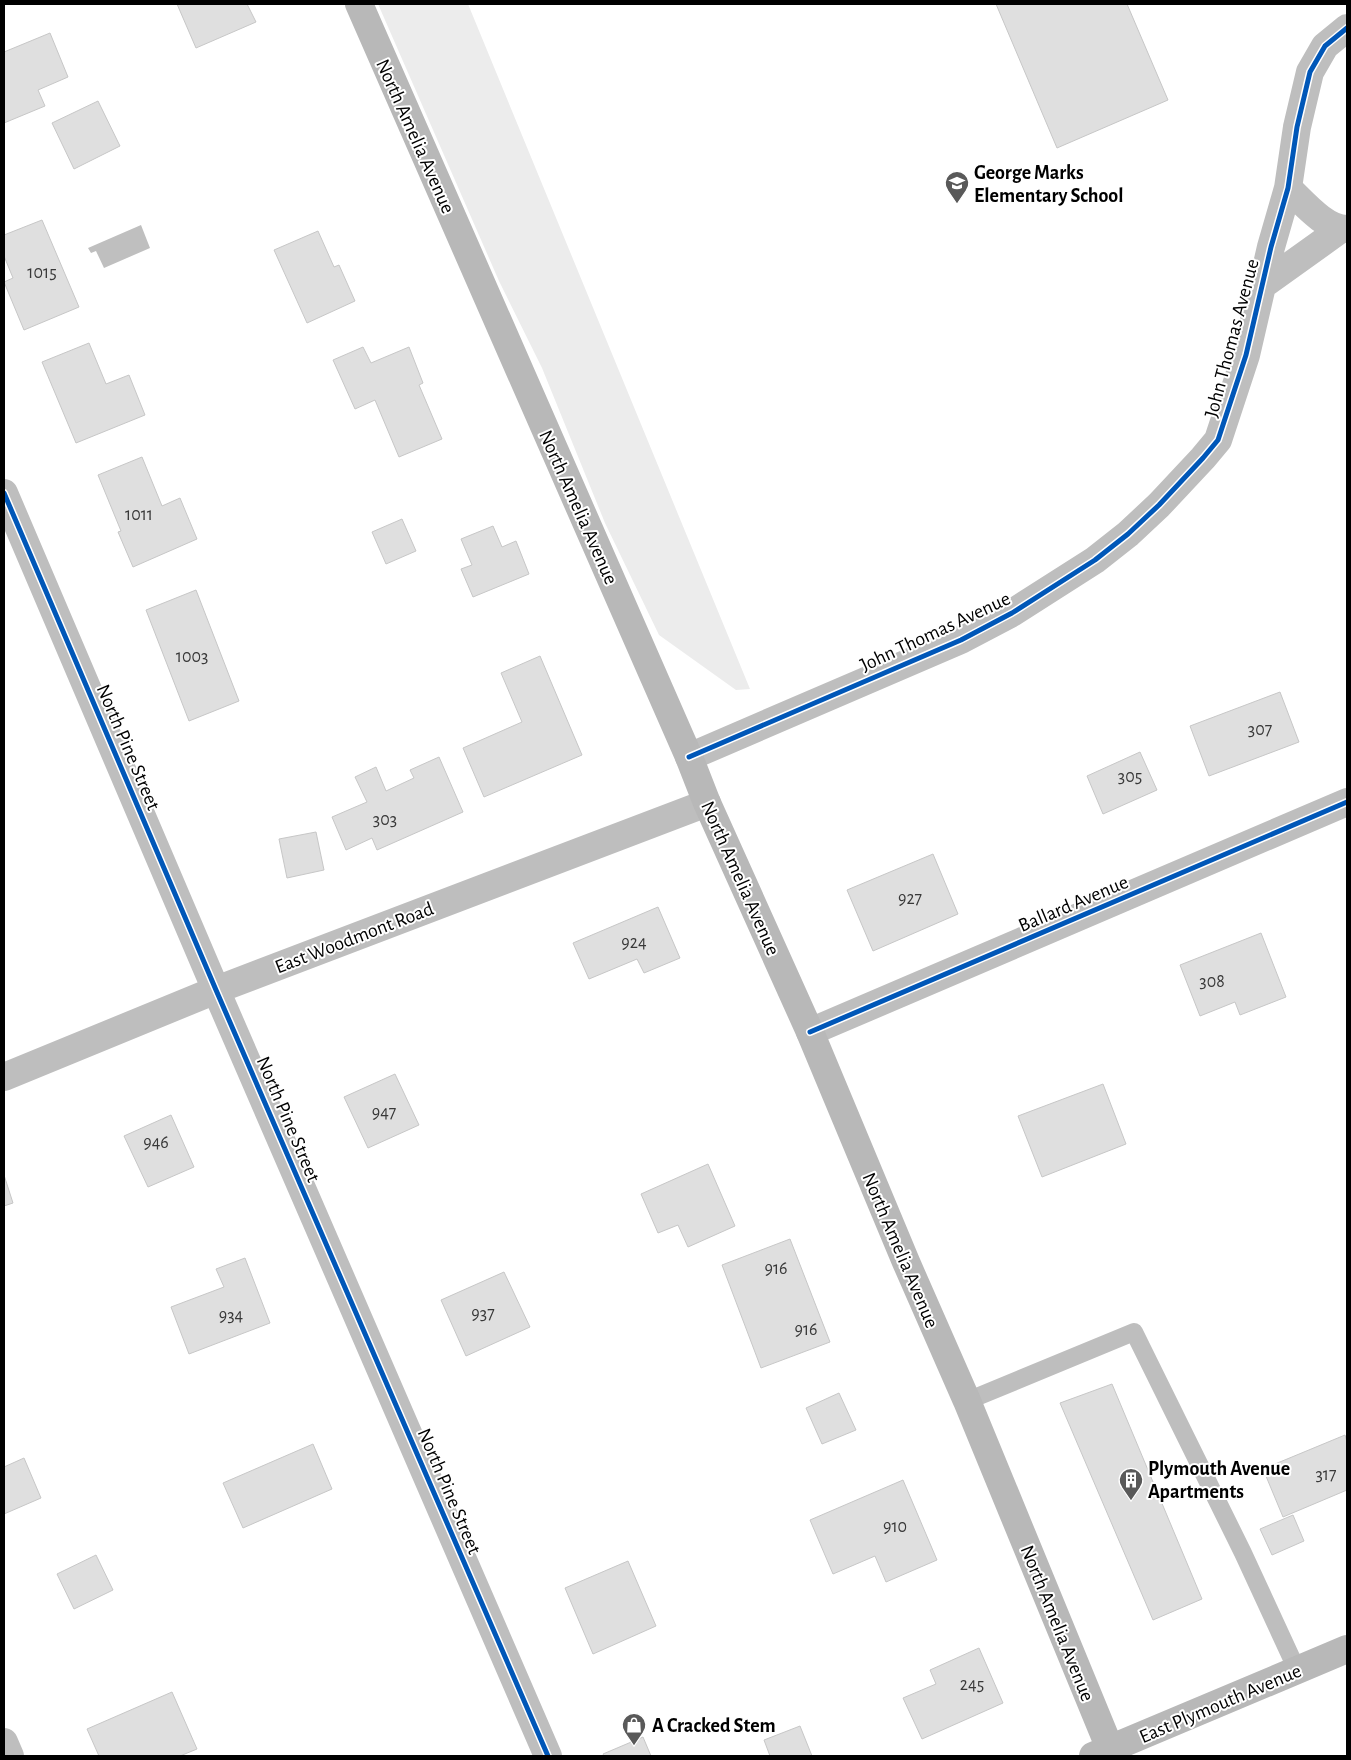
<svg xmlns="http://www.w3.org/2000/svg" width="1351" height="1760" font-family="'Alegreya Sans',sans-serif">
<rect width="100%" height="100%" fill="#fff"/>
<path fill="#ececec" d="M378,4H468L750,689L736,690L659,635L605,523L542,368L499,281Z"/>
<path fill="#bfbfbf" d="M141,225L150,248L104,268L96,251L91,253L88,248Z"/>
<path fill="#dfdfdf" stroke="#c7c7c7" d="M177,4H247L256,22L196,48Z
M996,4H1127L1168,100L1057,148Z
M50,33L68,77L38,90L45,106L4,123V52Z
M98,101L120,146L74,169L52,123Z
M42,220L79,307L24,330L4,282L13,278L4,256V235Z
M318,231L334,267L339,265L355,301L307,323L274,250Z
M89,343L106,384L129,375L145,415L76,443L42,362Z
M363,347L371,363L409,347L423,383L419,385L442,439L399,457L375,400L355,409L333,360Z
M142,457L162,506L180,498L197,539L133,567L118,532L121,531L98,475Z
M402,519L416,551L386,564L372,532Z
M493,526L502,547L516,541L529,574L473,597L461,569L472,565L461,539Z
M196,590L239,701L189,721L146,610Z
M540,656L582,755L484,797L463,748L522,722L501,673Z
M1280,692L1299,742L1209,776L1190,726Z
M1140,752L1157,790L1103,814L1087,776Z
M439,757L463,812L377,850L372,838L346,850L332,817L367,802L355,777L376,767L386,791L414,778L410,770Z
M316,832L324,870L287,878L279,839Z
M933,854L958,914L873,951L847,890Z
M658,907L680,958L644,973L637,959L589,979L573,943Z
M1261,933L1286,997L1240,1015L1235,1002L1200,1016L1180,965Z
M395,1074L419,1125L368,1148L344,1097Z
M1103,1084L1126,1144L1042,1177L1018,1116Z
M171,1115L194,1167L148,1187L124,1136Z
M708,1164L735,1226L688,1247L678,1225L658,1233L641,1194Z
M4,1175L13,1203L4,1206Z
M790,1239L830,1342L761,1368L722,1265Z
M245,1258L270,1323L189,1354L171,1307L224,1287L216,1269Z
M504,1272L530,1327L466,1356L441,1300Z
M1112,1384L1202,1599L1153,1620L1060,1403Z
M839,1393L856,1430L822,1444L806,1408Z
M1345,1435L1347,1442V1490L1283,1517L1263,1469Z
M313,1444L332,1489L243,1528L223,1483Z
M24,1458L41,1498L4,1514V1467Z
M903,1480L937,1560L886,1582L875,1556L833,1574L810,1520Z
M1293,1515L1304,1541L1272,1555L1260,1529Z
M96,1555L113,1590L74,1609L57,1574Z
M628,1561L656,1626L593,1654L565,1588Z
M979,1648L1003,1703L922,1739L903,1698L936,1684L930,1670Z
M172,1692L197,1749L180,1756H99L87,1729Z
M800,1726L812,1756H770L764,1740Z
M643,1737L651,1756H604L603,1754Z"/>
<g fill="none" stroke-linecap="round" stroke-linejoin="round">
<path stroke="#bebebe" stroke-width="18" d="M967,1401L1134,1332L1243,1553L1297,1670"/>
<path stroke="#bebebe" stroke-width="28" d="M1288,188C1303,202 1325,229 1347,229
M1263,285L1341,229
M4,493L216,990L548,1756
M689,757L961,640L1012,613L1095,560L1128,534L1159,505L1203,458L1218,440L1246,355L1271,247L1288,188L1297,127L1310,72L1325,46L1347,28
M810,1032L1347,802
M4,1077L216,990L707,803
M4,1742L10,1756"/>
<path stroke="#b8b8b8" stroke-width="28" d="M359,4L689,757L707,803L810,1032L906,1262L967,1401L1113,1756
M1093,1756L1347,1649"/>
<g stroke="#fff" stroke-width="8">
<path id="cycleway" d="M4,493L216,990L548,1756
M689,757L961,640L1012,613L1095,560L1128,534L1159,505L1203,458L1218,440L1246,355L1271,247L1288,188L1297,127L1310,72L1325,46L1347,28
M810,1032L1347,802"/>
</g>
<use href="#cycleway" stroke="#0057b8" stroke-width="5"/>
</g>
<defs>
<g id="school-pin" transform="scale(1.25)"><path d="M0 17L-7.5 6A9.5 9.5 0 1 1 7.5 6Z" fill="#595959" stroke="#fff"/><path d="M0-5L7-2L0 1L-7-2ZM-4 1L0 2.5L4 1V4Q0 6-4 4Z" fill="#fff"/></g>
<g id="building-pin" transform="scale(1.25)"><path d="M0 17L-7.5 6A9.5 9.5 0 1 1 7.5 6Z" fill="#595959" stroke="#fff"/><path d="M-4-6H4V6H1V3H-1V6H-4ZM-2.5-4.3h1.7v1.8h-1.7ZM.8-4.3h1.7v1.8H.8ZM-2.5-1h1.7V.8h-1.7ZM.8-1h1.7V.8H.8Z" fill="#fff"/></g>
<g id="shop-pin" transform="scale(1.25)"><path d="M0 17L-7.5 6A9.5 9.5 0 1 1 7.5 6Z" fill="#595959" stroke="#fff"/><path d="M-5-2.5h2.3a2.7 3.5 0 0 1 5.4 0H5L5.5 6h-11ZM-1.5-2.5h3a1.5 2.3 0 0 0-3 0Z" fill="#fff"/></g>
</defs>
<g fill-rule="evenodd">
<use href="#school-pin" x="957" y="183"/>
<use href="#building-pin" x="1131" y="1480"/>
<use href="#shop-pin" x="634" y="1725"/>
</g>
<g text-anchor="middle" stroke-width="4" stroke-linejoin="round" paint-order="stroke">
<g font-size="18" fill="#383838">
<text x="42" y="278">1015</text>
<text x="139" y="520">1011</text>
<text x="192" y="662">1003</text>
<text x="1260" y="735">307</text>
<text x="1130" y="782">305</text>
<text x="385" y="825">303</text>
<text x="910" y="904">927</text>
<text x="634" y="948">924</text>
<text x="1212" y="987">308</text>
<text x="384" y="1118">947</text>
<text x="156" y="1148">946</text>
<text x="776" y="1274">916</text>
<text x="483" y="1319">937</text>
<text x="231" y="1321">934</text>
<text x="806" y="1335">916</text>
<text x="1326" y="1480">317</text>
<text x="895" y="1532">910</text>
<text x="972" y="1690">245</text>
</g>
<g font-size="20" fill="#000" stroke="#fff">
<text transform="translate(416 136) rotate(66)" y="7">North Amelia Avenue</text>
<text transform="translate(1231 338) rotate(-75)" y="7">John Thomas Avenue</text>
<text transform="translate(579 507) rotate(66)" y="7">North Amelia Avenue</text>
<text transform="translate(935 631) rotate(-25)" y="7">John Thomas Avenue</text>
<text transform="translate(129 747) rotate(67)" y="7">North Pine Street</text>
<text transform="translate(741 878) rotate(66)" y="7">North Amelia Avenue</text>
<text transform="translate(1073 903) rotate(-23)" y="7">Ballard Avenue</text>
<text transform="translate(354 937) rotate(-21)" y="7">East Woodmont Road</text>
<text transform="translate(289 1119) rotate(67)" y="7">North Pine Street</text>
<text transform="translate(901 1250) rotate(67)" y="7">North Amelia Avenue</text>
<text transform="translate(450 1491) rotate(67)" y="7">North Pine Street</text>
<text transform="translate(1058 1623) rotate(68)" y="7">North Amelia Avenue</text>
<text transform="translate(1220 1703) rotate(-23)" y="7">East Plymouth Avenue</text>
</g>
<g font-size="20" font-weight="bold" fill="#000" stroke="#fff" text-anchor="start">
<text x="974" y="179">George Marks<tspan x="974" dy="23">Elementary School</tspan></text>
<text x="1148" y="1475">Plymouth Avenue<tspan x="1148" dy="23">Apartments</tspan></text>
<text x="652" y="1732">A Cracked Stem</text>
</g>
</g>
<rect width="1351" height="1760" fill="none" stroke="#000000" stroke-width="10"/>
</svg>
